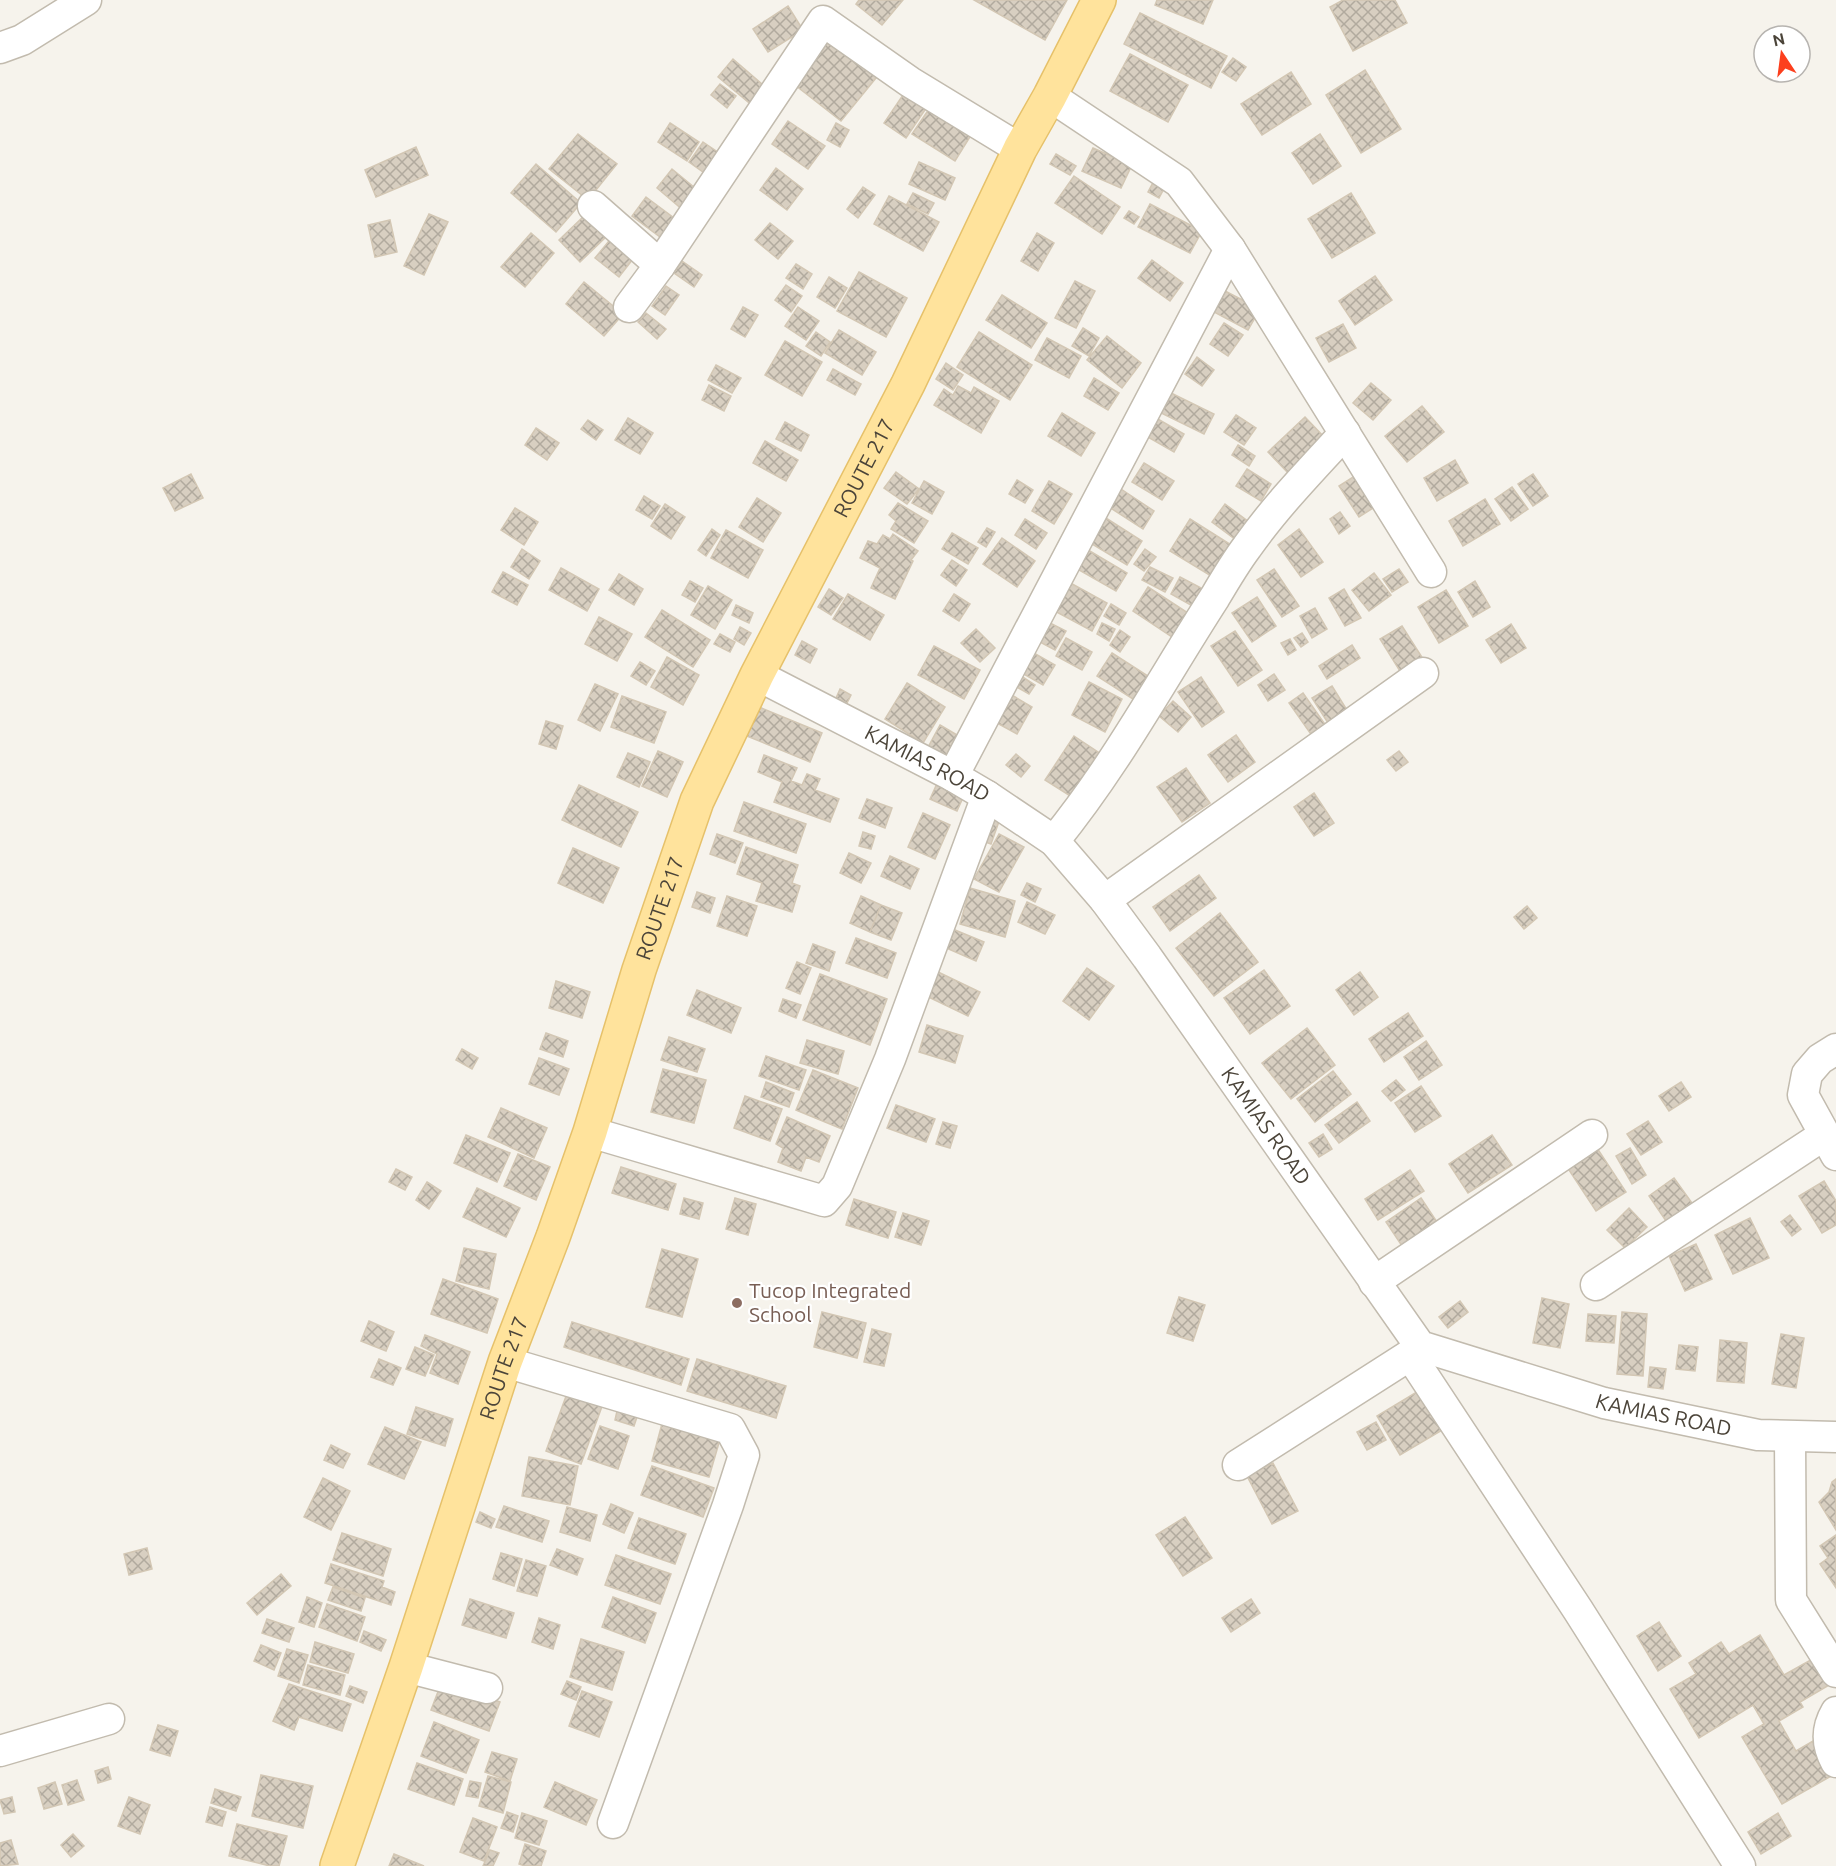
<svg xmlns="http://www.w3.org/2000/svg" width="1836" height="1866" font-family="Ubuntu,sans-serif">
<defs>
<pattern id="building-cross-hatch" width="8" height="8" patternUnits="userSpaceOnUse" patternTransform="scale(1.5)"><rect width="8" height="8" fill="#d8cfc1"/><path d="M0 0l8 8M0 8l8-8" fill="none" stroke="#b1aa9e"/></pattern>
</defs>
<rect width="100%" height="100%" fill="#f6f3ec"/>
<path fill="url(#building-cross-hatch)" stroke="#d3c7b4" stroke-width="1.5" d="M859,0H903L882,25L856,4Z
M974,0H1067L1045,40Z
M1157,0H1213L1203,24L1155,5Z
M1343,0H1395L1407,23L1353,51L1330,7Z
M788,6L803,30L768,52L753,29Z
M1140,13L1227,56L1211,88L1124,44Z
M830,34L880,73L841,121L791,82Z
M1130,54L1188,85L1168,122L1110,91Z
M1233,58L1246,67L1236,81L1222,72Z
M733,59L769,90L754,107L718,77Z
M1365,70L1401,129L1361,153L1326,95Z
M1291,72L1311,104L1262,135L1241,104Z
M720,84L736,96L727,108L711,95Z
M907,89L929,104L906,138L884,123Z
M931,106L973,132L955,161L912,134Z
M788,121L825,146L808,169L772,144Z
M670,123L699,142L687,161L658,142Z
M836,123L849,130L840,147L827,140Z
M578,134L617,164L588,200L549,169Z
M1320,134L1341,166L1313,184L1292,153Z
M703,142L725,157L710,177L689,162Z
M416,147L428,175L376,197L365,170Z
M1093,148L1132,165L1121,188L1082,171Z
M1056,154L1076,166L1070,175L1050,164Z
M919,162L955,178L945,200L909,184Z
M536,164L581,203L556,232L511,193Z
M776,168L803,189L787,210L760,190Z
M672,169L700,192L684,211L657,188Z
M1074,176L1120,207L1102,234L1055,203Z
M1156,177L1167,183L1159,198L1148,192Z
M863,187L875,195L858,218L847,209Z
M913,193L934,203L928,214L907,204Z
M1351,193L1375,233L1332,258L1308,219Z
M889,196L939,222L923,251L874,224Z
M646,197L678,221L664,240L632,216Z
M1150,204L1202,231L1190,253L1138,227Z
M1129,211L1139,217L1134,224L1124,218Z
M429,214L448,222L424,275L404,266Z
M586,214L607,236L580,262L559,240Z
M390,220L397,252L375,257L368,225Z
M770,223L793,241L778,259L755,240Z
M531,233L554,253L525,287L501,267Z
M1037,233L1054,243L1038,271L1021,261Z
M613,236L636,255L619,277L595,258Z
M1152,260L1183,283L1170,301L1138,278Z
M682,261L702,275L694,287L674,273Z
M796,264L812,274L803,289L786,278Z
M859,272L907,298L886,337L837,311Z
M1375,276L1392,300L1355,325L1339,301Z
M829,277L847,288L835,308L817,297Z
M1075,281L1095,291L1076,328L1055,318Z
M584,282L623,314L604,336L566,304Z
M786,285L802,296L791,312L775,300Z
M666,286L679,295L665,315L652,306Z
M1225,291L1260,309L1248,330L1214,312Z
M1002,295L1047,323L1031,348L986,320Z
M743,307L758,315L745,337L731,329Z
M798,307L819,321L806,340L785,326Z
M646,313L666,329L657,339L638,322Z
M1224,323L1243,335L1228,356L1210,344Z
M1343,324L1356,348L1329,362L1316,338Z
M1083,328L1099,338L1089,356L1072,346Z
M839,330L876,352L862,375L825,353Z
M816,332L830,342L821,356L806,346Z
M979,332L1032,365L1010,400L957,367Z
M1107,336L1141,363L1122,388L1087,360Z
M1047,338L1081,356L1069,378L1035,360Z
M785,341L822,362L802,396L765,375Z
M1197,357L1214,370L1202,386L1185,374Z
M946,363L963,375L953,390L936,379Z
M716,365L741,378L732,393L708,380Z
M833,369L861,384L855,395L827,380Z
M1094,378L1119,393L1108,410L1084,396Z
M1371,383L1391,400L1373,420L1353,403Z
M709,385L731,396L724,411L702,400Z
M958,386L971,393L974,387L999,401L981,433L934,405L944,389L953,395Z
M1169,392L1214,414L1204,434L1159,412Z
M1422,406L1444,432L1407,462L1385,436Z
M1062,413L1095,433L1081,456L1048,436Z
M1236,415L1256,428L1244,445L1224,432Z
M1305,417L1326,439L1289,474L1268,452Z
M628,418L653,433L640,454L615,440Z
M1156,418L1184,434L1174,452L1146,436Z
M588,420L603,430L596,440L581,429Z
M785,422L809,435L801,451L776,439Z
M536,428L559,443L547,460L525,445Z
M765,441L798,460L786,481L753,463Z
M1238,445L1255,456L1249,466L1232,455Z
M1455,460L1468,483L1437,501L1424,478Z
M1144,463L1174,481L1162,500L1132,482Z
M1247,469L1271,484L1261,501L1236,486Z
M896,472L919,489L907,504L884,488Z
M1361,472L1381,503L1359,517L1339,486Z
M191,474L203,498L175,511L163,488Z
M1533,474L1548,496L1533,506L1518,484Z
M1017,480L1033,490L1025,503L1009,494Z
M924,481L944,492L932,514L912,503Z
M1049,481L1072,494L1054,524L1032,511Z
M1512,487L1528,509L1511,521L1495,499Z
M1121,489L1154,511L1143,529L1109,507Z
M644,496L660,506L652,519L636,510Z
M757,498L781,513L763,542L739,527Z
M1485,499L1500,524L1463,546L1449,521Z
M898,503L928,521L914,543L891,529L896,521L889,515Z
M665,504L685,517L671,539L651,526Z
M1225,504L1253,525L1240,543L1212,522Z
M515,508L538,522L524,545L501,530Z
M1340,512L1350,526L1339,534L1330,519Z
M1098,513L1142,541L1127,565L1082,538Z
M1025,519L1047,533L1036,549L1015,535Z
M1190,519L1236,548L1216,579L1170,551Z
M987,528L995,532L986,547L978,542Z
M712,529L720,535L706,556L698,550Z
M1299,529L1323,562L1301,577L1278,545Z
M726,530L763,550L748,578L711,558Z
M952,533L978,548L968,564L942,549Z
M893,534L918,551L911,560L913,561L895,599L871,588L880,568L860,558L868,541L877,544L883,535L890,539Z
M1002,538L1035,561L1017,587L983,564Z
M1083,547L1127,573L1116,591L1072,566Z
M522,549L540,561L529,579L511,567Z
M1145,549L1156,557L1144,571L1134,564Z
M952,560L967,570L956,586L941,575Z
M1150,567L1173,578L1165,592L1142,580Z
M561,568L599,589L587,611L549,590Z
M1274,569L1299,606L1282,617L1257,580Z
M1399,569L1408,582L1392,592L1383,579Z
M503,572L528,585L517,605L492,592Z
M1374,573L1391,595L1369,611L1352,590Z
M619,574L643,589L634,605L609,590Z
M1180,577L1205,590L1196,608L1171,594Z
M1065,580L1107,603L1092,631L1049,608Z
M690,581L703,588L695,602L682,595Z
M1475,581L1490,607L1473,617L1458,592Z
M708,586L732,600L715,629L691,615Z
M1148,587L1188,613L1172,637L1133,611Z
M829,589L843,598L831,615L818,607Z
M1344,589L1361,618L1345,626L1329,598Z
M1446,590L1468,626L1439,643L1418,607Z
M848,594L884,615L870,640L833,619Z
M954,594L970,604L959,621L943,611Z
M1257,597L1276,626L1252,642L1232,613Z
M1111,604L1126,613L1119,625L1104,616Z
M736,605L753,613L749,623L732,615Z
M1315,608L1327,629L1312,638L1300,616Z
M662,610L710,640L693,667L645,637Z
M599,617L632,634L617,661L585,644Z
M1046,621L1066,631L1055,650L1036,640Z
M1102,623L1115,629L1109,641L1097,634Z
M1511,624L1526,648L1501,663L1486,640Z
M1402,626L1425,662L1403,676L1380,639Z
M740,627L751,633L744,645L734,639Z
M976,629L995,648L980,662L961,643Z
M1120,630L1130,637L1120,652L1110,645Z
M1235,631L1262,670L1238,686L1211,646Z
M1302,633L1308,642L1301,647L1294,638Z
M720,634L735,642L730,652L714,644Z
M1066,638L1092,652L1082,670L1056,656Z
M1290,639L1296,650L1288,655L1281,643Z
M802,641L817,649L810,663L795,655Z
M1352,645L1360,658L1327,679L1319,666Z
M934,646L980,670L964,699L918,675Z
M1025,648L1055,665L1043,685L1013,668Z
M1112,653L1151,678L1136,701L1097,676Z
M667,657L699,675L683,705L651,687Z
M640,662L655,671L646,685L631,676Z
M1274,674L1285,690L1268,701L1258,685Z
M1021,676L1035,685L1029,694L1015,686Z
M1201,677L1224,712L1202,727L1178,692Z
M1089,682L1122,699L1105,732L1072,715Z
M907,683L945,707L923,743L885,719Z
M595,684L618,694L600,731L578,720Z
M1332,686L1347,710L1328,723L1312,698Z
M840,689L851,695L847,703L836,698Z
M1303,693L1329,730L1315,740L1289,703Z
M1010,694L1032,707L1017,734L995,722Z
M622,696L666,712L654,743L611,727Z
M1173,701L1191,717L1178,732L1159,716Z
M759,707L822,733L810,762L747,736Z
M546,721L563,726L556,749L539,744Z
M940,725L964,739L949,764L926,751Z
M1236,735L1255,762L1228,782L1208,755Z
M1074,736L1104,756L1075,799L1045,780Z
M658,751L683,762L667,797L642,786Z
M1399,751L1408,762L1396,771L1387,760Z
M628,753L650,762L639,787L617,777Z
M1016,754L1030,766L1021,777L1006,765Z
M764,755L797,768L791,781L802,785L807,774L820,779L815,790L839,799L830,822L774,802L782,782L758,772Z
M1186,768L1210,803L1182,822L1157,787Z
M939,779L966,791L957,811L930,799Z
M579,785L638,812L621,847L562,820Z
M1314,793L1334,823L1314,836L1294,807Z
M867,799L892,808L885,828L859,818Z
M744,802L806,824L796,853L734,831Z
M988,809L1002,813L991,844L977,839Z
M923,813L950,825L935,859L908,847Z
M863,832L875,836L871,849L859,846Z
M717,834L743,843L735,863L710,854Z
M999,834L1024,847L999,892L974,879Z
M746,847L798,865L792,883L800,886L792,912L756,901L762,883L737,874Z
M573,848L619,868L603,903L558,883Z
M849,853L871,863L861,883L840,873Z
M890,856L919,869L910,889L881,876Z
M1199,875L1216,898L1170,931L1153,907Z
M1027,883L1041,889L1035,902L1021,895Z
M970,888L1015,901L1005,937L960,924Z
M697,892L715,898L710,913L692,907Z
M727,896L757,906L747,936L717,926Z
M861,896L881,905L870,932L850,923Z
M1027,902L1055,915L1045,934L1018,922Z
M881,905L902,913L891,940L870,932Z
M1527,906L1537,918L1524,929L1514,917Z
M1220,913L1258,962L1214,996L1176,948Z
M955,930L984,942L976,961L946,948Z
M856,938L896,953L887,978L846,963Z
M813,944L835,952L829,971L806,963Z
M797,962L811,968L800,994L786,988Z
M1087,968L1114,986L1089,1020L1063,1001Z
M1264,970L1290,1006L1250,1034L1224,998Z
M936,971L980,992L968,1016L924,995Z
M1360,972L1378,997L1354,1015L1336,990Z
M820,974L887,999L870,1045L803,1020Z
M556,981L590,992L582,1018L549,1008Z
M697,990L741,1008L731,1033L687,1015Z
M783,999L801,1005L796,1018L779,1011Z
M1408,1013L1423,1036L1384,1062L1369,1039Z
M927,1025L963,1036L955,1063L919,1052Z
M1307,1028L1335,1065L1291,1099L1262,1063Z
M546,1033L568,1041L563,1057L540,1049Z
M669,1037L705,1049L697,1072L661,1060Z
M807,1040L844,1051L838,1074L800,1063Z
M1426,1041L1442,1065L1419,1080L1404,1057Z
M462,1049L478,1058L472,1069L456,1060Z
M766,1056L806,1070L799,1090L759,1076Z
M539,1058L569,1069L559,1095L529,1084Z
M663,1069L706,1080L694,1123L651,1112Z
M813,1070L858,1088L842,1129L796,1110Z
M1333,1071L1351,1094L1315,1122L1297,1099Z
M1396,1080L1405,1090L1391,1101L1382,1091Z
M766,1082L794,1093L789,1107L761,1097Z
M1681,1082L1691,1097L1669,1111L1659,1096Z
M1421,1086L1441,1116L1415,1132L1395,1103Z
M745,1096L782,1109L770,1141L734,1128Z
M1357,1102L1370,1121L1339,1143L1325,1125Z
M896,1105L935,1119L926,1142L887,1128Z
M501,1108L547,1128L534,1158L488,1137Z
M787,1117L830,1136L819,1162L806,1157L801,1171L778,1162L783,1148L776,1144Z
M1648,1121L1662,1142L1641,1155L1627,1134Z
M943,1122L957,1126L950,1148L936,1144Z
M1323,1134L1332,1149L1319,1157L1309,1143Z
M466,1135L510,1153L497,1182L454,1163Z
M1492,1135L1512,1165L1468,1193L1449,1164Z
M1597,1148L1626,1192L1596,1211L1567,1167Z
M1630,1148L1646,1175L1632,1184L1616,1156Z
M518,1154L550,1167L536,1200L504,1186Z
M621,1167L676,1184L668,1210L612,1193Z
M396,1169L412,1177L405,1190L389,1182Z
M1410,1170L1424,1191L1378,1220L1365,1199Z
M1674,1178L1692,1203L1666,1221L1649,1196Z
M1824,1181L1836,1201V1225L1822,1233L1799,1196Z
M427,1182L441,1191L429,1209L416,1200Z
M477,1188L520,1208L506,1237L463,1217Z
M684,1198L703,1203L699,1219L680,1214Z
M735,1198L756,1204L748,1235L726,1229Z
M1421,1198L1441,1228L1406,1252L1386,1222Z
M854,1199L896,1212L888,1238L846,1225Z
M1629,1208L1647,1227L1625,1248L1607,1230Z
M903,1213L929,1221L921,1245L895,1237Z
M1790,1215L1801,1229L1792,1236L1781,1222Z
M1750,1218L1769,1258L1733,1274L1715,1235Z
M1696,1244L1712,1279L1685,1291L1669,1256Z
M464,1248L496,1254L489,1289L456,1281Z
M662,1249L698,1259L682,1317L646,1307Z
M443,1279L498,1299L487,1333L431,1314Z
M1179,1297L1205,1305L1193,1341L1167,1333Z
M1542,1298L1569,1304L1560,1348L1533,1343Z
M1460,1301L1468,1312L1448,1328L1439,1317Z
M822,1312L866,1323L857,1358L814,1347Z
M1622,1312L1647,1314L1643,1376L1617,1374Z
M1588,1314L1616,1316L1614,1343L1586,1341Z
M369,1321L394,1332L386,1351L361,1341Z
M572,1322L689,1359L681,1385L564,1347Z
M872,1329L891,1334L884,1366L864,1362Z
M1781,1334L1804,1338L1796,1388L1772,1384Z
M425,1335L470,1352L458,1384L430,1373L437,1354L421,1346Z
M1720,1340L1747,1343L1744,1383L1717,1381Z
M1679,1345L1698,1347L1695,1371L1676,1369Z
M415,1347L434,1355L425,1376L406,1369Z
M379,1359L401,1368L393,1385L371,1377Z
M697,1359L786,1386L776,1418L687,1391Z
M1650,1367L1666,1369L1663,1389L1648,1387Z
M569,1388L604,1401L581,1464L546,1451Z
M1420,1390L1444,1429L1400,1455L1377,1416Z
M416,1407L453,1419L445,1446L407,1434Z
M617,1411L637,1417L634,1426L615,1420Z
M663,1420L721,1436L709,1477L652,1461Z
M1376,1422L1386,1440L1367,1450L1357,1432Z
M600,1426L629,1436L618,1469L588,1459Z
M385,1427L421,1442L404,1479L368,1464Z
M331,1445L350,1454L343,1468L324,1460Z
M529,1457L578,1466L570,1505L522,1496Z
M1273,1463L1298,1511L1272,1524L1247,1476Z
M652,1466L714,1488L703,1517L641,1495Z
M323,1478L350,1491L331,1530L304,1517Z
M1836,1479V1530L1819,1502L1829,1492L1832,1482Z
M611,1504L633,1513L624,1533L603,1524Z
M504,1506L549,1521L542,1542L496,1527Z
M567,1507L597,1515L590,1541L560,1532Z
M480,1512L495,1519L491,1528L476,1522Z
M1185,1517L1212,1558L1183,1576L1156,1535Z
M639,1518L686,1534L675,1564L628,1548Z
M342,1533L391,1549L383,1576L333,1560Z
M1836,1535V1588L1820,1564L1828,1558L1820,1546Z
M147,1548L152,1569L129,1575L124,1554Z
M557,1549L583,1559L577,1575L550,1565Z
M501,1553L522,1559L514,1586L493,1579Z
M616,1555L671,1574L660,1604L605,1585Z
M526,1560L546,1566L537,1596L517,1591Z
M331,1564L384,1581L382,1587L395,1592L391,1605L325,1583Z
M281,1574L291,1586L257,1615L247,1603Z
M333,1587L365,1598L361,1611L328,1600Z
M307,1597L322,1603L314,1627L299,1622Z
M613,1597L656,1613L645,1643L602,1627Z
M470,1599L514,1613L506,1638L462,1625Z
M1251,1599L1260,1613L1231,1632L1222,1618Z
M327,1604L365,1617L357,1641L319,1627Z
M539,1618L560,1625L553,1649L532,1642Z
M267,1619L294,1628L289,1642L262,1633Z
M1659,1622L1681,1656L1658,1671L1637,1636Z
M364,1631L386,1640L381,1651L360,1642Z
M1760,1635L1784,1675L1816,1657L1831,1684L1800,1702L1803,1707L1779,1721L1796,1751L1813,1741L1833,1775L1782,1804L1742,1737L1764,1724L1753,1705L1699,1738L1670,1689L1696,1674L1689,1663L1721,1642L1729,1654Z
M581,1639L624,1652L612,1690L570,1677Z
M315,1642L354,1654L348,1673L310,1662Z
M261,1645L281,1653L274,1670L254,1661Z
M287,1649L308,1655L299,1683L278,1676Z
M308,1665L345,1675L340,1695L303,1685Z
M442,1681L500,1702L489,1731L431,1710Z
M567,1681L581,1687L576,1700L561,1694Z
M289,1684L351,1704L342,1731L299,1717L294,1730L273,1721Z
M350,1686L367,1692L363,1703L346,1696Z
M582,1691L612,1702L599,1737L569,1726Z
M434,1722L479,1740L466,1773L421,1756Z
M158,1725L178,1731L170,1756L150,1750Z
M492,1752L517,1759L510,1781L485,1772Z
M417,1763L463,1779L454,1805L408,1789Z
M108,1767L111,1779L98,1783L95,1771Z
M261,1775L313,1786L303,1828L252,1816Z
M488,1776L511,1782L503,1813L479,1806Z
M77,1780L84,1800L68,1805L62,1785Z
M470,1781L481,1783L478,1798L466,1796Z
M55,1782L62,1804L44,1809L38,1788Z
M555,1782L597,1800L586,1825L544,1807Z
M215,1789L241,1797L236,1811L211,1803Z
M12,1797L15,1812L4,1814L0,1800Z
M129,1797L150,1805L140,1834L118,1826Z
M210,1807L226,1812L222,1826L206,1822Z
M507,1812L518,1816L513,1832L501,1828Z
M522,1813L547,1821L539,1845L515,1838Z
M1778,1813L1791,1836L1761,1854L1748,1832Z
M473,1818L497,1827L484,1861L460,1852Z
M237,1824L287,1836L279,1866H270L229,1856Z
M73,1834L84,1846L71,1857L61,1845Z
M11,1840L18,1864L0,1866V1843Z
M525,1844L546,1851L541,1866H525L519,1864Z
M490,1850L499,1853L493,1866H483Z
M394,1854L424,1866H389Z"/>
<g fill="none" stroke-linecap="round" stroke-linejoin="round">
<g stroke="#c2bbae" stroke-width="33">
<g id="minor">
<path d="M0,48L22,40L86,0"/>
<path d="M1050,96L1179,182L1230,249L1431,572"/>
<path d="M593,206L660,265"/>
<path d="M629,307L660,265L823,21L910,82L1020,149"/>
<path id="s1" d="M757,675L953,776L987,796L1054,841L1105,900L1147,957L1420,1346L1604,1403L1758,1435L1836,1437"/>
<path d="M953,776L1230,249"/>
<path d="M1054,841C1116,765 1162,679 1215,597C1225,580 1235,563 1247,547C1276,506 1311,470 1345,433"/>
<path d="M1105,900L1423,673"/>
<path d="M1836,1049L1820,1059L1807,1074L1803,1095L1836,1155"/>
<path d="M590,1132L824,1201L837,1186L890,1059L987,796"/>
<path d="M1374,1282L1592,1135"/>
<path d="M1596,1285L1824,1135"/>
<path d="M1420,1346L1410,1355L1578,1610L1740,1866"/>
<path d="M505,1362L730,1429L744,1455L728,1505L613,1823"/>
<path d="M1790,1437L1791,1600L1836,1672"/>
<path d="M1238,1465L1410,1355"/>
<path d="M406,1667L487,1688"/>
<path d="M1836,1712C1826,1729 1826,1744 1836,1762"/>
<path d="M0,1751L109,1719"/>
</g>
</g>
<g stroke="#e6c16a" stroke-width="36">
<g id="major">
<path id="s2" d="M337,1866L406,1667L505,1362L553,1237L590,1132L639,970L697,801L757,675L908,384L1020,149L1050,96L1099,0"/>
</g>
</g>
<use href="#minor" stroke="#fff" stroke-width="30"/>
<use href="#major" stroke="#ffe39c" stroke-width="33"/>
</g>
<circle fill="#8d6e63" stroke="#fff" stroke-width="2" cx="737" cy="1303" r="6"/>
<g text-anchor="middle" stroke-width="4.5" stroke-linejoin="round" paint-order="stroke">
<g font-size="21" fill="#4b4439" stroke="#fff">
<text dy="7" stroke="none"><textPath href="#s2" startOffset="1497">ROUTE 217</textPath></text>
<text dy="7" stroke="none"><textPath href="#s1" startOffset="192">KAMIAS ROAD</textPath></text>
<text dy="7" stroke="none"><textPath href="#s2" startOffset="1011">ROUTE 217</textPath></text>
<text dy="7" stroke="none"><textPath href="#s1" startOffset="696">KAMIAS ROAD</textPath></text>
<text dy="7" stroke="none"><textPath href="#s2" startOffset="525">ROUTE 217</textPath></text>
<text dy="7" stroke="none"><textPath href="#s1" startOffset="1218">KAMIAS ROAD</textPath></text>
</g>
<g font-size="21" fill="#785e54" stroke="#fff" text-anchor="start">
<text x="749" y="1298">Tucop Integrated<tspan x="749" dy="24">School</tspan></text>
</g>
</g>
<g transform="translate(1782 54) rotate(347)"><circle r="28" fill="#ffffff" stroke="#b7b4b0" stroke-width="1.5"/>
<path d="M0-4.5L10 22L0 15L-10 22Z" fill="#fc3f1d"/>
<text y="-9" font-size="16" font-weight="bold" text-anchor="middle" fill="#4b4439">N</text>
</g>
</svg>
